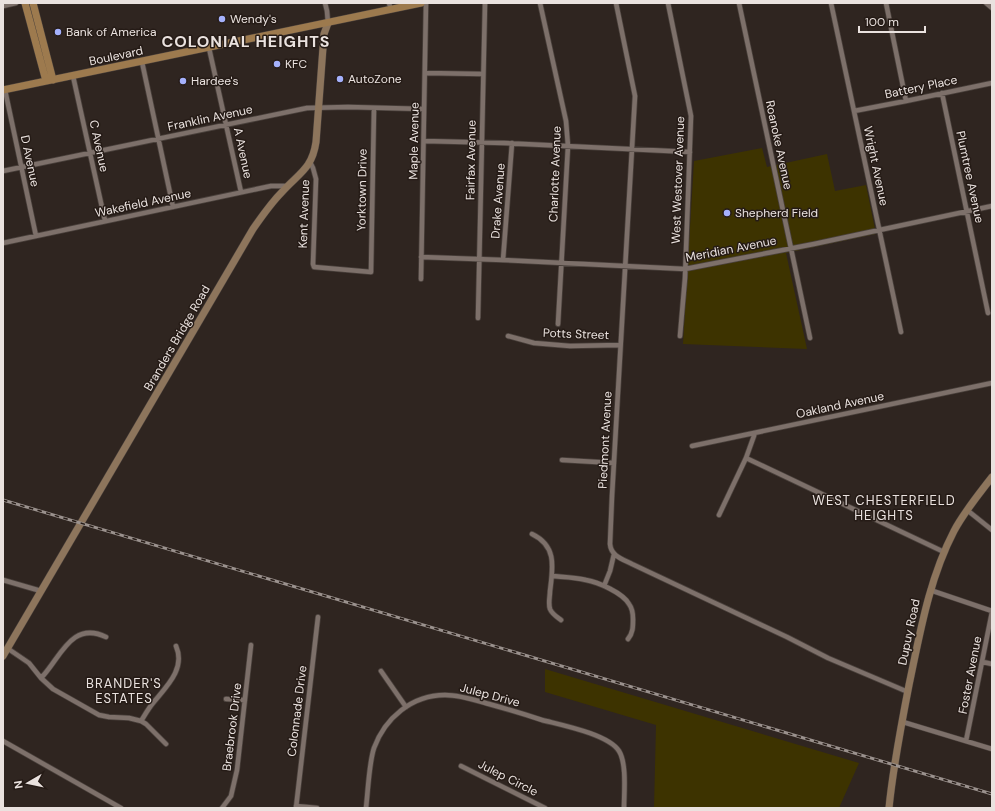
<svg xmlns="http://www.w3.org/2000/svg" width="995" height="811" font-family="'DM Sans',sans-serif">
<rect width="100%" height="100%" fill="#2f2520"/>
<path fill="#3d3300" d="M762,148L767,167L827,154L835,191L866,185L876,234L786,253L807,349L683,344L694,161Z
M545,669L859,763L839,808H654L656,725L545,692Z"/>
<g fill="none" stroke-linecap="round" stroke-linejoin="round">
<g stroke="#4a413c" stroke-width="6">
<path id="street" d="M325,3L327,11L328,23
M389,3L391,10
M540,3L566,121L568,146L558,324
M616,3L635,96L612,496L610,544C611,556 622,559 632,564L787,637L828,658L908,692
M668,3L691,116L685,278L680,336
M739,3L810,338
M831,3L901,332
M886,3L906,101
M986,3L992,8
M3,6L16,3
M209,48L241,192
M142,62L173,207
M425,73L483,74
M73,76L105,221
M5,90L36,236
M942,93L988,313
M854,111L906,101L992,83
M424,141L504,143L690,152
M310,162L313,168L316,179L313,264L314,267L371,272L374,108
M3,171L307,108L348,107L424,109
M3,243L271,186H287
M421,257L503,260L685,269L814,244L992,206
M503,260L512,143
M421,279L426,3
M478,318L485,3
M508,336L534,343L570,346L620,345
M692,446L992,383
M746,458L944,552
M562,460L614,463
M967,510L992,530
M719,515L746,458L755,433
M532,534C557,546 553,567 550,591C550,597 548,603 550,609C552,614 557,617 561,620
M552,576C563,577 575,577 586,580C598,582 623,593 629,604C632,608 633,614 633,619C633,627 633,633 628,639
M3,580L41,591
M604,586L610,571L614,554
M930,590L992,611
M7,648L29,663L41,678L53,689L99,715L109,717L129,718L141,721L146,724L166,744
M983,662L992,664
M381,671L406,707
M41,678C60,659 71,620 106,637
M226,699L245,700
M141,721C145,715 148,709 153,703C166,687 186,669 176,646
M903,722L992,749
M3,741L121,808
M966,741L992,612
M461,766L545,808
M296,806L317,808
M222,808L231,796L237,770L251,645
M296,808L318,617
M366,808C368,791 369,763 374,748C385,718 412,695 445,695C460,695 475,700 489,704C507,709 524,714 542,720C561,725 608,734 619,751C627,764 624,793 624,808"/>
</g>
<g stroke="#4a413c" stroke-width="8">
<path id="secondary" d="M3,656L253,229C262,216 271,203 282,192C299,173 312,169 316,142L324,34L328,23
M889,808C893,767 901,726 909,685C920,633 929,579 954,531C964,512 979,494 992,477"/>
</g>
<g stroke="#4a413c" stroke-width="8">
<path id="primary" d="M25,3L46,81
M33,3L53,80
M3,90L421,3"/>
</g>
<use href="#street" stroke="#7d706a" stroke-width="4.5"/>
<use href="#secondary" stroke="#8d755c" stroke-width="7"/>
<use href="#primary" stroke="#9d7a4e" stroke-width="7"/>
<g stroke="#9a918d" stroke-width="3">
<path id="rail" d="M3,500L992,794"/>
</g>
<use href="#rail" stroke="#251b16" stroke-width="1.5" stroke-dasharray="4.5" stroke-linecap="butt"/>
</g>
<g fill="#a5b1fc" stroke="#251b16" stroke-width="1.5">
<circle cx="222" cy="19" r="4"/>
<circle cx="58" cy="32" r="4"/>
<circle cx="277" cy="64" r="4"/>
<circle cx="340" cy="79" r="4"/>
<circle cx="183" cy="81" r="4"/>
<circle cx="727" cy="213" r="4"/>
</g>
<g text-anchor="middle" stroke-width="3" stroke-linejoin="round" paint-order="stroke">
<g font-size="12" fill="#eae2df" stroke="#251b16" text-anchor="start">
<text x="230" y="23">Wendy's</text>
<text x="66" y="36">Bank of America</text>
<text x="285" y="68">KFC</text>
<text x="348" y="83">AutoZone</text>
<text x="191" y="85">Hardee's</text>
<text x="735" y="217">Shepherd Field</text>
</g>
<g font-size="12" fill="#eae2df" stroke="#251b16">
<text transform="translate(116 56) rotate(-12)" y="4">Boulevard</text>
<text transform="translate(921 87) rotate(-12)" y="4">Battery Place</text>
<text transform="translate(210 118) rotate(-12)" y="4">Franklin Avenue</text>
<text transform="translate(414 141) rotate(-89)" y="4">Maple Avenue</text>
<text transform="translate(779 145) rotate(78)" y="4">Roanoke Avenue</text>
<text transform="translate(99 146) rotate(78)" y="4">C Avenue</text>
<text transform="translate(243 153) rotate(78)" y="4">A Avenue</text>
<text transform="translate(471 160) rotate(-89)" y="4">Fairfax Avenue</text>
<text transform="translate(30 161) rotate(78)" y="4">D Avenue</text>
<text transform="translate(876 166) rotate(78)" y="4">Wright Avenue</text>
<text transform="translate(555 174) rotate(-88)" y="4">Charlotte Avenue</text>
<text transform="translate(970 177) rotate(78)" y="4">Plumtree Avenue</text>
<text transform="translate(678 180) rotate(-88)" y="4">West Westover Avenue</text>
<text transform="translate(362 190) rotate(-89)" y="4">Yorktown Drive</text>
<text transform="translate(498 201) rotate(-86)" y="4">Drake Avenue</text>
<text transform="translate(143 203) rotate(-12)" y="4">Wakefield Avenue</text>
<text transform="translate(304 214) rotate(-88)" y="4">Kent Avenue</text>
<text transform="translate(731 249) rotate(-11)" y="4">Meridian Avenue</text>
<text transform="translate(576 334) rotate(2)" y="4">Potts Street</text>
<text transform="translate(177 338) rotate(-60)" y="4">Branders Bridge Road</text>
<text transform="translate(840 405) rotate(-12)" y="4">Oakland Avenue</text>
<text transform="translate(605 440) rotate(-87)" y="4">Piedmont Avenue</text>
<text transform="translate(909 632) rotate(-78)" y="4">Dupuy Road</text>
<text transform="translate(970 675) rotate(-79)" y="4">Foster Avenue</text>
<text transform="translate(490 695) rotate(15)" y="4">Julep Drive</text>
<text transform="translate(297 711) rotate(-83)" y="4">Colonnade Drive</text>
<text transform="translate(232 727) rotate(-83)" y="4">Braebrook Drive</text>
<text transform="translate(508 778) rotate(27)" y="4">Julep Circle</text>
</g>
<g font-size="13" letter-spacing="1" fill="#eae2df" stroke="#251b16">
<text x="884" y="505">WEST CHESTERFIELD<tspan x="884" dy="15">HEIGHTS</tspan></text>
<text x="124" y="688">BRANDER'S<tspan x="124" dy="15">ESTATES</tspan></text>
</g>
<g font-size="16" font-weight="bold" letter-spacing="1" fill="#eae2df" stroke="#251b16">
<text x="246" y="47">COLONIAL HEIGHTS</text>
</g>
</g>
<rect width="995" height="811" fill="none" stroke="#eae2df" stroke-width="8"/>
<g transform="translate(28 783) rotate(261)" stroke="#251b16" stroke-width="3" paint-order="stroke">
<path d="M0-3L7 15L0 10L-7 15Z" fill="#eae2df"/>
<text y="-6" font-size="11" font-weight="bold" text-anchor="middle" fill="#eae2df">N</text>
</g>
<path d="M859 26v6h66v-6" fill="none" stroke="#eae2df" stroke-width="2"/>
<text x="865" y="26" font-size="12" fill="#eae2df" stroke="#251b16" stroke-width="3" paint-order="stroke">100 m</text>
</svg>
